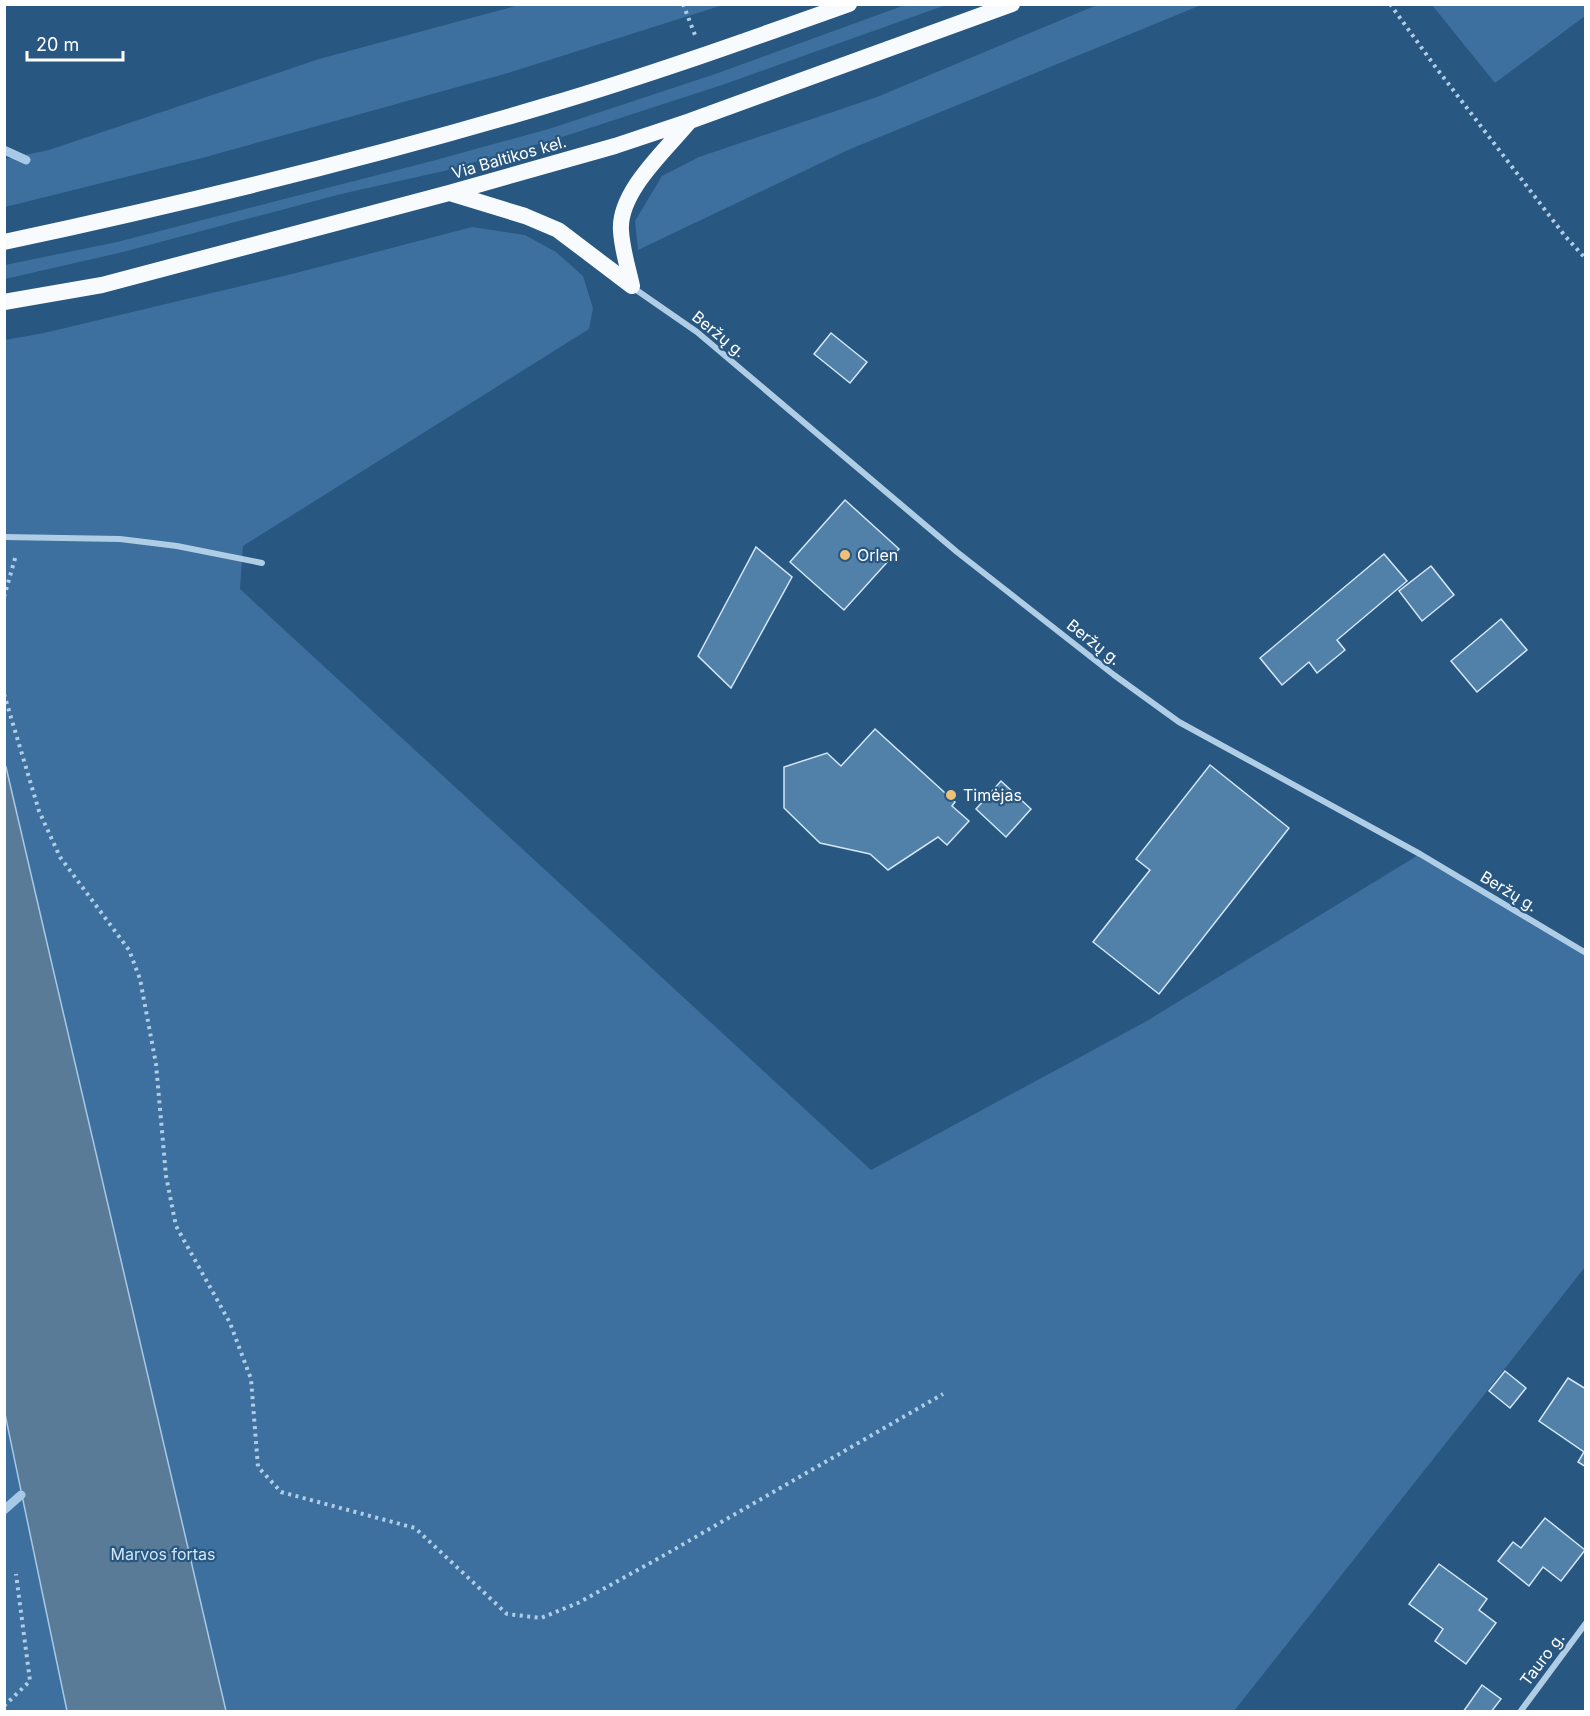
<svg xmlns="http://www.w3.org/2000/svg" width="1590" height="1716" font-family="Inter,sans-serif">
<rect width="100%" height="100%" fill="#285781"/>
<path fill="#3d709e" d="M519,5H723L508,73L202,158L5,207V159L49,150L319,59Z
M905,5H946L725,84L559,138L444,171L341,194L123,252L5,279V265L117,242L436,160L552,128L718,73Z
M1097,5H1201L848,150L638,250L635,221L662,176L699,157L877,97Z
M1432,5H1585V16L1495,83Z
M472,227L525,235L556,252L583,276L593,308L589,329L243,546L240,589L871,1170L1145,1022L1420,854L1585,953V1267L1234,1711L5,1712V340L44,333L292,274Z"/>
<path fill="#5a7b98" stroke="#a5c9e6" stroke-width="1.5" d="M4,765L6,767L226,1711H67L5,1414Z"/>
<g fill="none" stroke-linecap="round" stroke-linejoin="round">
<path stroke="#a5c9e6" stroke-width="9" d="M4,150L26,160
M4,1510L21,1495"/>
</g>
<path fill="#5180a9" stroke="#d3e6f5" stroke-width="1.5" d="M831,333L867,362L850,383L814,354Z
M845,500L899,549L844,610L790,562Z
M756,547L792,577L731,688L698,656Z
M1384,554L1407,581L1337,640L1345,650L1317,673L1309,662L1282,685L1260,658Z
M1431,566L1454,595L1422,621L1399,591Z
M1501,619L1527,650L1477,692L1451,661Z
M875,729L955,802L952,806L969,821L947,845L938,837L888,870L870,854L820,843L784,808V767L827,753L841,766Z
M1210,765L1289,828L1159,994L1093,942L1150,870L1136,859Z
M1001,781L1031,809L1006,837L976,809Z
M1505,1371L1526,1388L1510,1408L1489,1391Z
M1568,1378L1586,1389V1467L1578,1462L1584,1452L1539,1421Z
M1545,1518L1585,1550L1561,1581L1543,1567L1529,1586L1498,1561L1513,1542L1521,1548Z
M1439,1564L1487,1599L1479,1610L1496,1623L1466,1664L1435,1641L1443,1629L1409,1604Z
M1482,1685L1501,1699L1491,1712H1463Z"/>
<g fill="none" stroke-linecap="round" stroke-linejoin="round">
<path stroke="#b0cde6" stroke-width="4" stroke-dasharray="3 4.5" stroke-linecap="butt" d="M683,4L695,35
M1390,4L1434,65L1565,236L1586,259
M4,597L16,555
M4,694L39,811L60,857L129,950L140,979L156,1064L166,1176L176,1226L230,1323L251,1379L258,1467L281,1492L415,1528L507,1614L541,1618L578,1603L661,1557L943,1394
M4,1706L30,1681L16,1574"/>
<path stroke="#b0cde6" stroke-width="6" d="M632,287L697,332L957,552L1114,675L1179,722L1420,854L1586,953
M4,537L120,539L177,546L262,563
M1520,1712L1586,1623"/>
<path stroke="#f8fbfe" stroke-width="16" d="M450,193L525,216L558,230L632,286
M4,242C186,203 367,159 545,106C647,76 748,40 849,4
M632,286C628,268 622,249 621,231C618,192 666,150 689,122
M4,302L102,285L449,193L615,146L690,121L1012,4"/>
</g>
<g fill="#edc177" stroke="#285781" stroke-width="2">
<circle cx="845" cy="555" r="6"/>
<circle cx="951" cy="795" r="6"/>
</g>
<g text-anchor="middle" stroke-width="4.5" stroke-linejoin="round" paint-order="stroke">
<g font-size="16" fill="#fff" stroke="#285781">
<text transform="translate(509 157) rotate(-16)" y="6">Via Baltikos kel.</text>
<text transform="translate(719 334) rotate(39)" y="6">Beržų g.</text>
<text transform="translate(1094 642) rotate(38)" y="6">Beržų g.</text>
<text transform="translate(1509 891) rotate(31)" y="6">Beržų g.</text>
<text transform="translate(1542 1659) rotate(-53)" y="6">Tauro g.</text>
</g>
<g font-size="16" fill="#fff" stroke="#285781" text-anchor="start">
<text x="857" y="561">Orlen</text>
<text x="963" y="801">Timėjas</text>
</g>
<g font-size="16" fill="#d3e6f5" stroke="#285781">
<text x="163" y="1560">Marvos fortas</text>
</g>
</g>
<rect width="1590" height="1716" fill="none" stroke="#ffffff" stroke-width="12"/>
<path d="M27 51v9h96v-9" fill="none" stroke="#ffffff" stroke-width="3"/>
<text x="36" y="51" font-size="18" fill="#ffffff" stroke="#285781" stroke-width="4.5" paint-order="stroke">20 m</text>
</svg>
